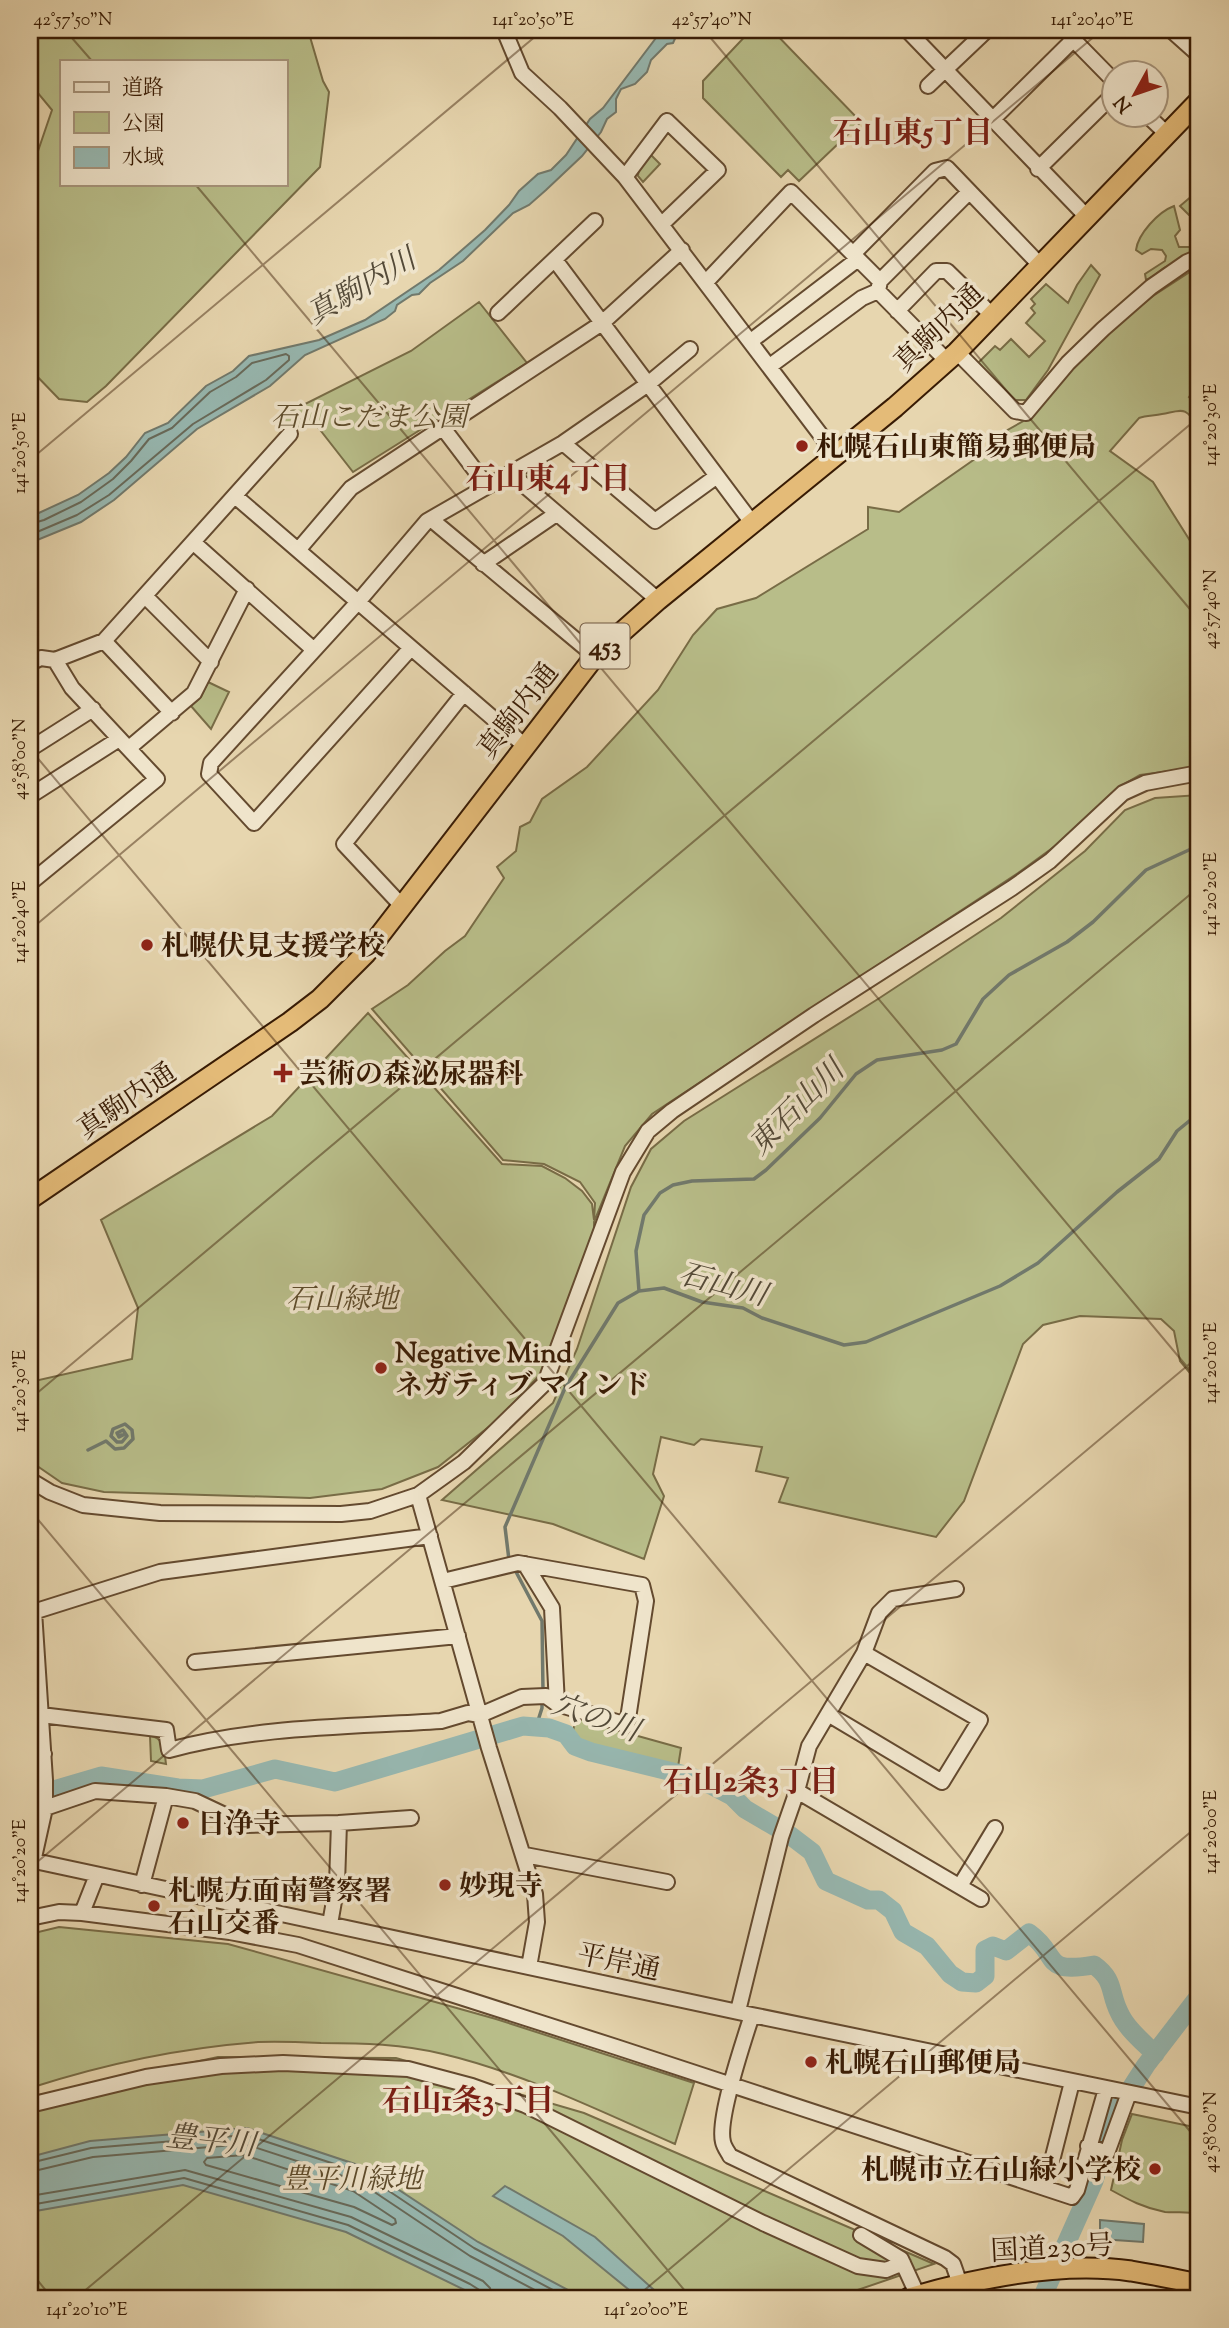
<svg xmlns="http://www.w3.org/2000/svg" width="1229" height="2328" font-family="'Sorts Mill Goudy','Noto Serif JP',serif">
<rect width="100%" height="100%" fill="#e7d6af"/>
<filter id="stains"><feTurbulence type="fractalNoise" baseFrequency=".00286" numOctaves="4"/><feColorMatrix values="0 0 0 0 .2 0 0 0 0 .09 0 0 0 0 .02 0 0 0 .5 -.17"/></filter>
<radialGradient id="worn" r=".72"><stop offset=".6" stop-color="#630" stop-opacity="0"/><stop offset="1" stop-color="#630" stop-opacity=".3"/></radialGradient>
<path fill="#b8bd89" stroke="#786c46" stroke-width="2" fill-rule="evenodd" d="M30,30H308L323,81L329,92L320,167L106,386L87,402L59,399L30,369V161L38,151L52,110L38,93L30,89ZM61,61H285V184H61Z
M751,30H772L861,122L799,181L788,170L781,177L703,98V81Z
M651,155L660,164L643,182L638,176L639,168Z
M1199,190V216L1189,215L1180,206Z
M1174,206L1180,230L1175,236L1179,247H1195L1193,255C1184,260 1175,262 1166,267C1158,271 1155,277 1146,280L1145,274L1165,261L1166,256L1162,250L1151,249L1142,254L1136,250C1138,234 1158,212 1174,206Z
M1091,265L1100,275L1048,370L1026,400H1015L978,363L995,346L1000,350L1011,339L1029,357L1045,341L1026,323L1035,313L1031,308L1035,304L1031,299L1046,284L1068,303L1077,285Z
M1199,266V392L1192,393L1189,397L1199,406V428C1185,406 1184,410 1162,414C1154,416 1147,415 1139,418L1110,451L1153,482L1199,555V767L1140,775L1119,787L1062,841L1018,873L652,1114L625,1146L594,1222V1229L544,1370L500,1418L438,1467L382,1489L310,1498L104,1492L62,1483L30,1461V1382L132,1359L138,1308L101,1220L272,1116L368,1013L502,1164L542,1166L565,1178L582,1191L592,1204L594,1220L595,1203L580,1182L544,1164L503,1160L372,1009L408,985L445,951L465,936L504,878L497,867L516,851L520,827L530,822L542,799L587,767L658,690L693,635L717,609L756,598L868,529V507L899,512L982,454L1004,432L1027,419L1077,363L1116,325L1153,296Z
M479,302L527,363L353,472L317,426L285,427L277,418L411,351Z
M534,466L552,482L542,493L520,475Z
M208,682L229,692L211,729L191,706L201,697Z
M1199,795V1442L1190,1373L1180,1361L1174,1331L1161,1319L1080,1316L1043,1325L1023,1344L964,1501L936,1537L779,1502L788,1478L756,1471L762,1447L701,1439L694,1445L661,1437L653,1474L664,1496L644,1559L553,1524L442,1500L553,1403L577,1349L631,1187L651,1149L684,1121L878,999L1001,918L1085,851L1125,810L1155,798Z
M577,1714L602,1726L681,1748L678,1767L645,1758L598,1750L571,1739Z
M150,1736C165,1738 164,1750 166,1764L151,1761Z
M59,1927L228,1944L496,2019L694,2083L675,2144C600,2111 523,2073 443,2054C402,2044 363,2043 321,2043C300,2042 279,2041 258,2042C179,2048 104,2064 30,2088V1934Z
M218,2057L396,2058L584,2113L934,2264L834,2298H30V2097Z
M1132,2114L1199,2128V2214C1187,2211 1176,2213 1165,2212C1144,2208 1129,2200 1111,2190L1122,2140Z"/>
<path fill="#97b8b1" stroke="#71796c" stroke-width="2" d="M662,30H679L673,43L667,44L651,60L647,72L635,84L621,89L616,99V112L607,119L601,132L582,156L546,190L529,205L513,213L463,261L430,283L419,294L412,295L397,305L395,311L385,319L305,355L270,386L197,429L114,500L81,522L30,543V517L78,495L109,473L126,457L145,433L168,423L206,386L233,371L249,356L319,340L365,320L439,270L485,230L509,205L519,191L538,174L551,170L566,155L590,119L603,108Z
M247,2128L364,2167L478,2242L583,2298H481L346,2232L183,2185L30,2212V2157L90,2141Z
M505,2186L595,2237L663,2298H639L563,2236L493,2196Z
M1100,2220L1144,2224L1143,2242L1100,2239Z"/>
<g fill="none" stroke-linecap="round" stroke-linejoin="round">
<path stroke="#686a5a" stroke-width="2" d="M30,524L44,520L81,502L113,479L131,461L149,439L172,428L210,392L236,377L252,363L286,354L289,356V360L266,380L193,424L109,495L77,515L30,535
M244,2155L353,2191L395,2219L396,2223L392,2225L354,2207L206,2165L204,2162L207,2158Z
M30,2163L91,2148L246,2135L362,2173L474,2248L568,2298
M30,2172L93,2157L245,2144L358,2181L470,2256L550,2298
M30,2196L185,2170L351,2217L483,2281L490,2288L492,2298
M30,2205L184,2178L348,2225L470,2284L481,2291L483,2298"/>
<path stroke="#71796c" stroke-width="3.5" d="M639,1291L636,1251L644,1215L660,1193L673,1185L692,1181L754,1179L766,1170L820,1118L856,1074L877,1060L942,1050L956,1044L983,999L1009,975L1067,942L1093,922L1146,870L1191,849L1199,847
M88,1450L106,1441L115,1449L124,1448L133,1439L132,1430L125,1424L113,1429L111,1436L117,1442H122L127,1436L123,1430L117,1433L119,1437L123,1435H121
M509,1560L505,1527L565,1388L618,1303L639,1291L664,1288L702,1302L743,1308L762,1318L844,1345L866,1342L1000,1286L1038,1263L1117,1192L1159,1159L1177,1131L1199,1113
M515,1570L542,1621L543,1691
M536,1727L542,1708V1699"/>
<path stroke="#97b8b1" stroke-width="19" d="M30,1797L101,1776L178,1788L203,1789L275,1769L335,1782L523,1726L549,1728L566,1734L575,1746L591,1752L689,1776L713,1786L732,1796L745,1809L791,1836L812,1852L826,1881L868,1900H879L893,1911L903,1932L927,1946L950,1974L962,1982L976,1983L985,1976V1950L993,1946L1006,1951L1029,1933C1061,1956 1040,1974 1094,1965C1115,1980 1109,1992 1119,2012C1126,2028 1142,2041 1155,2054
M1042,2298L1094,2181L1110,2125L1119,2107L1146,2065L1199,1996"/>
<g stroke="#644a2f" stroke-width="18">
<path id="minor" d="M504,30L522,73L560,108L625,177L836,455
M907,30L1087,217
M1064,30L1114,81
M1171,30L1199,55
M928,86L987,30
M1148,116L1167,134
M992,120L1074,39
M1038,169L1114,94
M625,177L667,121L718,170L662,224
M853,254L880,281L878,291L947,361
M555,260L753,524
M880,281L969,192
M706,282L791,192L853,254L935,171L947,168L1040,265
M897,311L936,271H947L993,316
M498,313L595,221
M751,341L858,259
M957,352L1015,411L1026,413L1068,363L1103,329L1151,287L1187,262L1199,257
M770,366L862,298L878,291
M443,428L487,486
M563,443L655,521L717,476
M510,473L658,600
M235,496L524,745
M432,520L595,656
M194,543L314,650
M299,549L351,488L602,323L682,250
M483,564L556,514
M145,596L211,662
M104,641L172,713
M411,648L254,823L209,774L211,763L358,602L427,521L563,443L648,384L690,349
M30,663L41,658L55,660L104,641L290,434
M129,748L194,693L247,589
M30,749L93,709
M30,796L119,739
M30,883L157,779L72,688L55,660
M402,906L344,844L464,693
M30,1480L50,1492L83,1505L160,1513L341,1514L370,1511L418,1495L464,1462L545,1383L623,1172L648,1131L672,1111L814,1015L1012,888L1050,861L1123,793L1145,783L1199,773
M418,1495L489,1748L535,1894L537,1922L529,1967
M525,1564L552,1608L557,1704
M30,1613L160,1572L430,1536
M195,1662L458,1636
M828,1714L942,1782L980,1720L864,1653
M41,1715L166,1730L169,1750C257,1726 350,1727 441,1721L468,1713L480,1715L522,1697L546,1696L557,1704L627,1725L646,1601L642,1585L518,1563L443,1581
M30,1756L44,1754
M797,1791L981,1899
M45,1808L95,1791L166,1796
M339,1823L411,1818
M525,1855L667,1882
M30,1860L752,2015L1199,2107
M33,1862L45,1808V1780L34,1611
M142,1885L166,1796L195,1801L246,1825L339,1823L337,1884L330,1924
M960,1886L995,1828
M82,1913L97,1875
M30,1918L59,1912L82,1913L230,1932L298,1945L616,2047L1072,2197L1077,2190L1106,2089
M738,2011L781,1837L797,1791L809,1746L864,1653L879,1613L893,1599L956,1589
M752,2015C744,2040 717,2119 723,2142C724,2147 728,2152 730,2156L945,2258L953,2264L960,2284
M30,2105L146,2077L221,2066L283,2063L408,2069L472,2086L525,2105L763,2223L858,2266L886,2270L903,2263
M1088,2146L1107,2153L1129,2093
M1045,2188L1072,2082
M861,2235L901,2259L918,2296"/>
</g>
<g stroke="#381b04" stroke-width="23">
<path id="highway" d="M30,1199L290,1022L320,999L366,953L595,656L658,600L895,407L957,352L1199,101
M909,2298C977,2278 1059,2261 1131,2271C1154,2275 1177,2279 1199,2284"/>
</g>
<use href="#minor" stroke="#efe4cb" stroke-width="14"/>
<use href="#highway" stroke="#e4bb78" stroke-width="19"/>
</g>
<path fill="none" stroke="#381b04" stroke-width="2" stroke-opacity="0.45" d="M65,30L92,61M704,30L1199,620M195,184L1199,1381M30,460L543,30M30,749L1199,2142M30,930L1102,30M30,1399L1199,417M30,1510L691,2298M30,1868L1199,887M30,2271L52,2298M76,2298L1199,1356M635,2298L1199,1825M1194,2298L1199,2294"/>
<g fill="#8f2418" stroke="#efe4cb" stroke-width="2.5">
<circle cx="802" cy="446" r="7"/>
<circle cx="147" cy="945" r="7"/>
<path d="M279.5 1062.5h7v7h7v7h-7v7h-7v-7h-7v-7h7z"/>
<circle cx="381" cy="1368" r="7"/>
<circle cx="183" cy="1823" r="7"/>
<circle cx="445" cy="1885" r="7"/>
<circle cx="154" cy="1906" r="7"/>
<circle cx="811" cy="2062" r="7"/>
<circle cx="1155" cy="2169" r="7"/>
</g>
<g text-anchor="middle" stroke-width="7" stroke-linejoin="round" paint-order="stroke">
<rect fill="#efe4cb" stroke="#6f5740" stroke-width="2" x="580.5" y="623.5" width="49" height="45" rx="5"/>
<g font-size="26" font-weight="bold" fill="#381b04">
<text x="605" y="655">453</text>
</g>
<g font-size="28" fill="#381b04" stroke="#efe4cb">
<text transform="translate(938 327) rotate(-44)" y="10">真駒内通</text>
<text transform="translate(517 710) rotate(-52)" y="10">真駒内通</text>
<text transform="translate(126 1100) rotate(-34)" y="10">真駒内通</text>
<text transform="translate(619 1961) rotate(12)" y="10">平岸通</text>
<text transform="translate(1052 2247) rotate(-3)" y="10">国道230号</text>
</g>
<g font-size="28" font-style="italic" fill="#5e4c2c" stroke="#efe4cb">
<text x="369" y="426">石山こだま公園</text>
<text x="342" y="1308">石山緑地</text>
<text x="352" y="2188">豊平川緑地</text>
</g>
<g font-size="28" font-weight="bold" fill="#381b04" stroke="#efe4cb" text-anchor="start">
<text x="816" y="456">札幌石山東簡易郵便局</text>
<text x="161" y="955">札幌伏見支援学校</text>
<text x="299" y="1083">芸術の森泌尿器科</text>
<text x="395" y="1362">Negative Mind<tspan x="395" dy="32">ネガティブ マインド</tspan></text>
<text x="197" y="1833">日浄寺</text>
<text x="459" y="1895">妙現寺</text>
<text x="168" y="1900">札幌方面南警察署<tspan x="168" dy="32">石山交番</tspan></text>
<text x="825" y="2072">札幌石山郵便局</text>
<text x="1141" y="2179" text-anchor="end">札幌市立石山緑小学校</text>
</g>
<g font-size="30" font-weight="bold" fill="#7a1f14" stroke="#efe4cb">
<text x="913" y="142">石山東5丁目</text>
<text x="548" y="488">石山東4丁目</text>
<text x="751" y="1791">石山2条3丁目</text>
<text x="468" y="2110">石山1条3丁目</text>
</g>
<g font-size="30" font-style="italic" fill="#544a38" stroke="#efe4cb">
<text transform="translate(361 286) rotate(-30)" y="10">真駒内川</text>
<text transform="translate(796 1107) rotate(-45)" y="10">東石山川</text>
<text transform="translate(723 1284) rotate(15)" y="10">石山川</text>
<text transform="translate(596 1717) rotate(19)" y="10">穴の川</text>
<text transform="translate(211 2140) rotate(6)" y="10">豊平川</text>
</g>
</g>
<rect width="1229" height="2328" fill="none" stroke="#e7d6af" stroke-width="77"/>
<rect x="60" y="60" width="228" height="126" fill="#efe4cb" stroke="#a6947b" stroke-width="2"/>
<rect x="74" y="82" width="35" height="10" fill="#efe4cb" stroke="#a6947b" stroke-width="2"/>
<text x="122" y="94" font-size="21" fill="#381b04">道路</text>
<rect x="74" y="112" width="35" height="21" fill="#b8bd89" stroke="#a6947b" stroke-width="2"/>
<text x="122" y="130" font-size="21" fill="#381b04">公園</text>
<rect x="74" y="147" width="35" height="21" fill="#97b8b1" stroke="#a6947b" stroke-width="2"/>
<text x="122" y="164" font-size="21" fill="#381b04">水域</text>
<g transform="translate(1135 94) rotate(230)"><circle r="33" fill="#efe4cb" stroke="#a6947b" stroke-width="2"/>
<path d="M0-5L12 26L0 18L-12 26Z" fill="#8f2418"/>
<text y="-10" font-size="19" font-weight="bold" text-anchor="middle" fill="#381b04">N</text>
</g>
<rect x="38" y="38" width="1152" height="2252" fill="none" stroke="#381b04" stroke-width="2.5"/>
<g font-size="18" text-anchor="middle" fill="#381b04">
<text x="73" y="25">42°57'50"N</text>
<text x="533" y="25">141°20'50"E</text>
<text x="712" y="25">42°57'40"N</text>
<text x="1092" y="25">141°20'40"E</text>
<text transform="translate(1210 425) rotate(-90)" y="6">141°20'30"E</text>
<text transform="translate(19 453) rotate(-90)" y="6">141°20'50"E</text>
<text transform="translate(1210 609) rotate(-90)" y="6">42°57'40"N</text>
<text transform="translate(19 759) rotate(-90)" y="6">42°58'00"N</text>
<text transform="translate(1210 894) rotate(-90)" y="6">141°20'20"E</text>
<text transform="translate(19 922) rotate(-90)" y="6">141°20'40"E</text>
<text transform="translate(1210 1363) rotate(-90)" y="6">141°20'10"E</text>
<text transform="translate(19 1391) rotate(-90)" y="6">141°20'30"E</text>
<text transform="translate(1210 1832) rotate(-90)" y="6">141°20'00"E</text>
<text transform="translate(19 1861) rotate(-90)" y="6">141°20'20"E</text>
<text transform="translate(1210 2132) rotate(-90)" y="6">42°58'00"N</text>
<text x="87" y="2315">141°20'10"E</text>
<text x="646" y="2315">141°20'00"E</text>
</g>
<rect width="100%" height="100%" filter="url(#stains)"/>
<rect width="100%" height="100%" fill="url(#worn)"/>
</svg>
